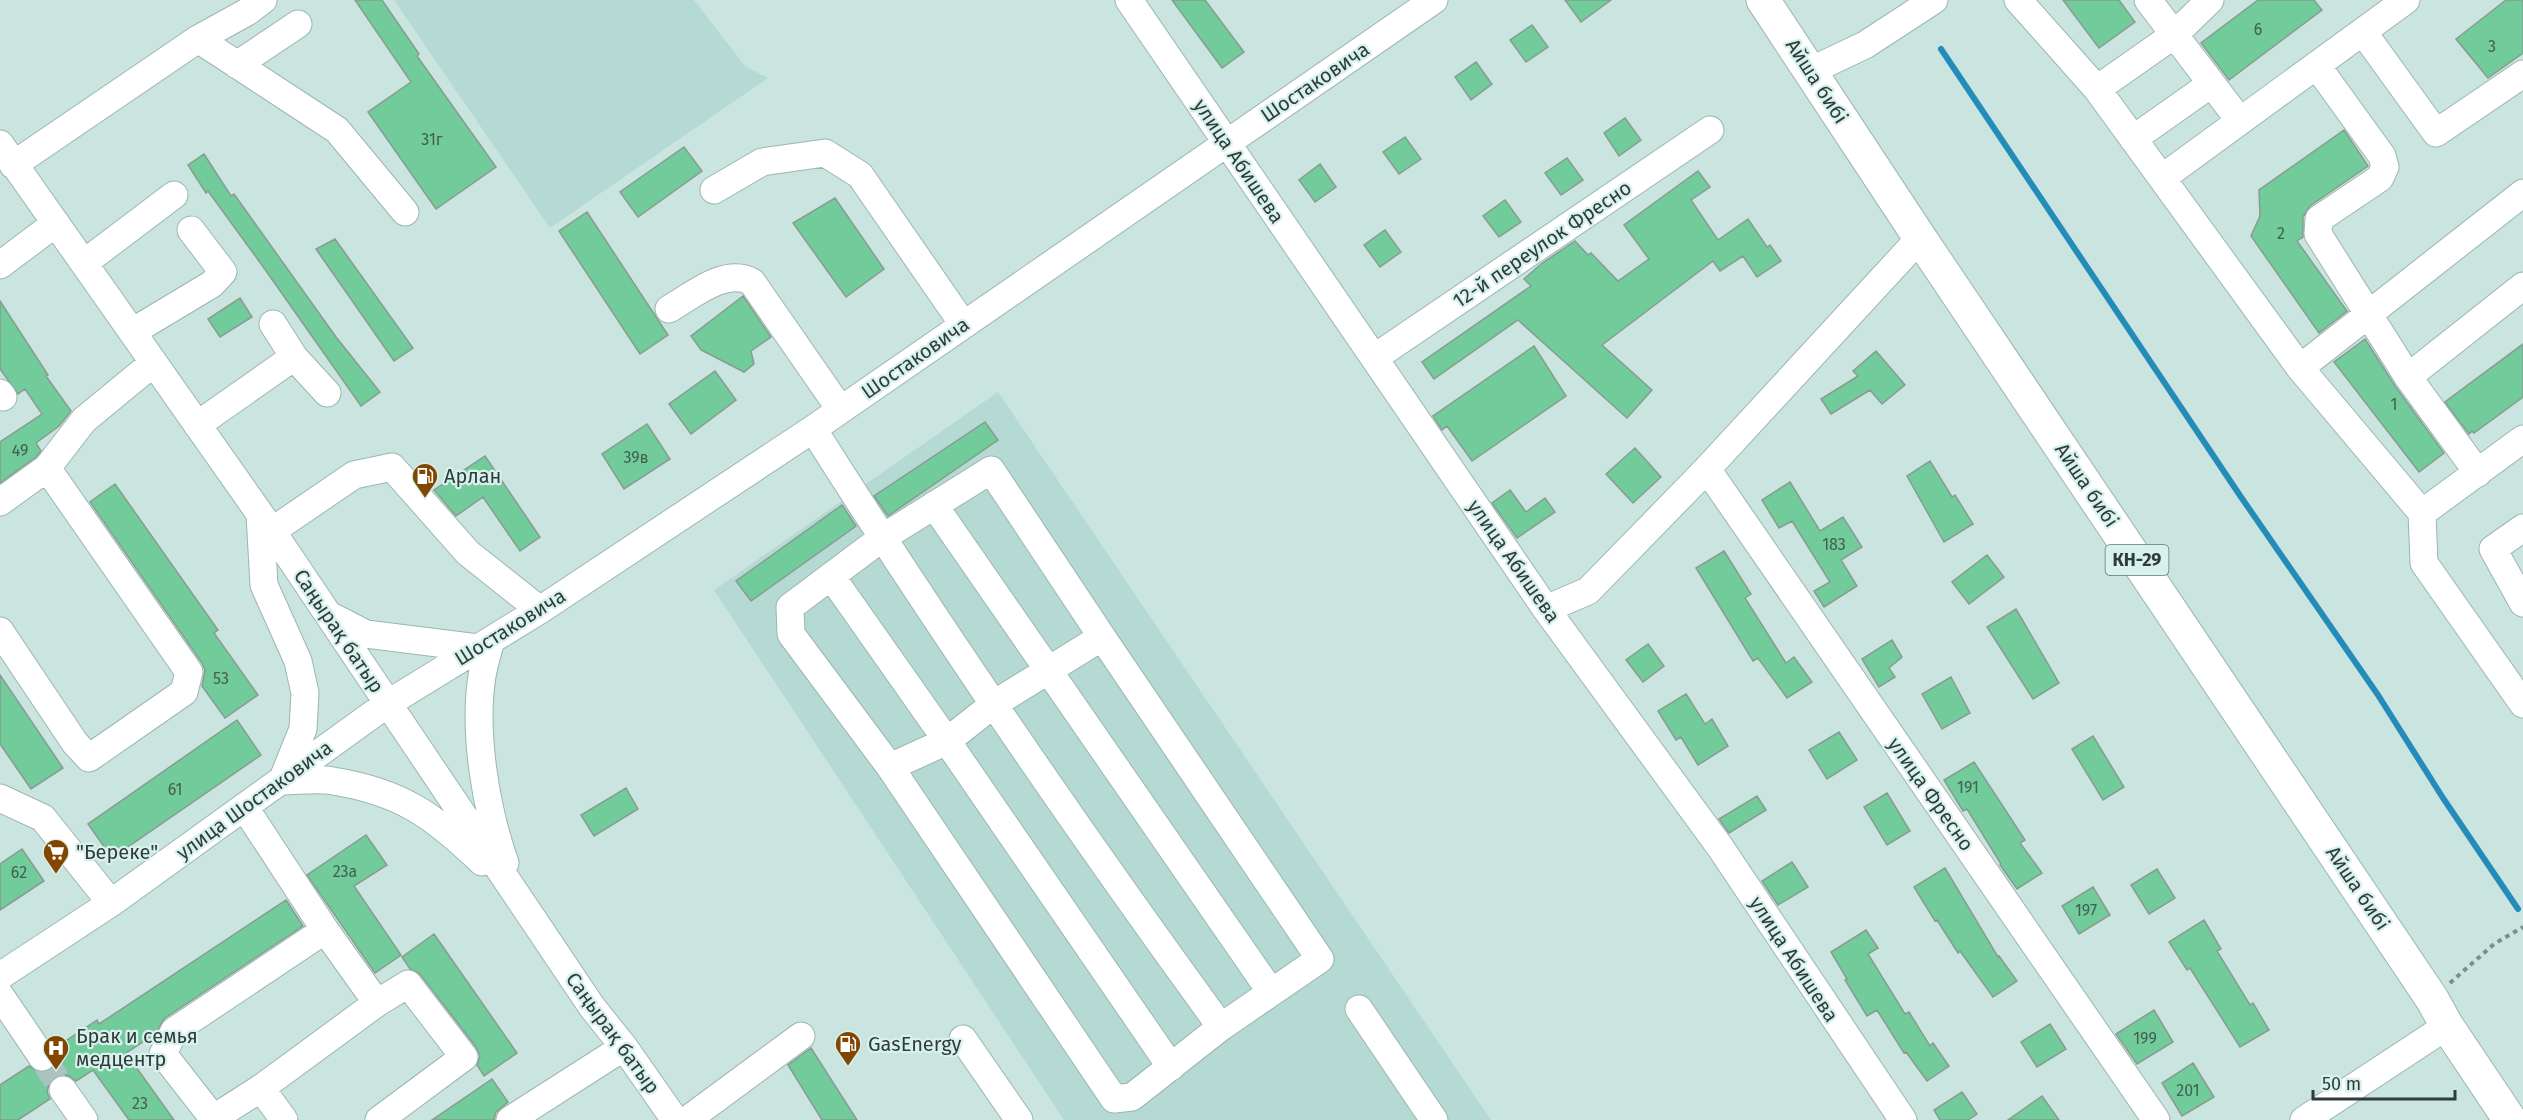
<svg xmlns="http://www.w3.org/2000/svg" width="2523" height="1120" font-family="'Fira Sans',sans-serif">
<rect width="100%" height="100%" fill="#cae5e0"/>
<path fill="#b5d9d3" d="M394,0H694L745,66L768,78L550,228Z
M998,392L1386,965L1491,1120H1064L714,590Z"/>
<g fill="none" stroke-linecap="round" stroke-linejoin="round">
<path stroke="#258cb9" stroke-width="6" d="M1941,49L2241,497L2378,695L2443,798L2518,909"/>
</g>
<path fill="#71cb9a" stroke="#889c90" stroke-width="1.5" d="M355,0H382L419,54L417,56L496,167L436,209L368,112L411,82Z
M1172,0H1205L1244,52L1222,68Z
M1565,0H1611L1581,22Z
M2063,0H2119L2135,22L2099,48Z
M2258,0H2314L2322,10L2229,80L2201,43Z
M2506,0H2523V53L2488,78L2456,39Z
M1532,25L1548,47L1526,62L1510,40Z
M1476,62L1492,84L1471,100L1455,77Z
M1625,118L1641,140L1619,156L1604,133Z
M2344,130L2368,166L2310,206L2303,217V237L2297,241L2347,311L2319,333L2251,236L2260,216L2259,190Z
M1405,137L1421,159L1399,174L1383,152Z
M684,147L702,171L638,217L620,192Z
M204,154L231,196L234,194L336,337L380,392L361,406L264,268L208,191L206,193L188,165Z
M1567,158L1583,180L1561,195L1545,173Z
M1320,164L1336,187L1315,202L1299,180Z
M1698,171L1710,187L1691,200L1718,240L1748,219L1767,247L1770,245L1781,261L1757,277L1743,256L1720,271L1713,261L1602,345L1652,390L1627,418L1518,320L1434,379L1422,362L1531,286L1524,279L1541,264L1575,241L1588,255L1591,253L1618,281L1649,259L1624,225Z
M835,198L884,269L846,297L793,223Z
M1505,200L1521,222L1499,237L1483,216Z
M587,212L668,335L640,354L559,231Z
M1385,230L1401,252L1380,267L1364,245Z
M335,239L413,348L394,361L316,249Z
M743,296L771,337L751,351L754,364L744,372L701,350L691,336Z
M240,298L252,317L220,337L208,319Z
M0,301L48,375L46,376L71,411L59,426L36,443L41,451L36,457L0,483V442L42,414L25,389L18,394L0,369Z
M2365,339L2395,386L2444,453L2419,472L2334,362Z
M2523,344V397L2474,433L2472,431L2469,434L2445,402Z
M1534,346L1566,396L1472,461L1447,426L1442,430L1433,416Z
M1876,351L1905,385L1882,404L1870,390L1831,414L1821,399L1858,376L1853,371Z
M715,371L736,400L691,434L669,404Z
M985,422L998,440L888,516L874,496Z
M647,424L670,459L624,489L602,454Z
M1635,448L1661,477L1633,503L1606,474Z
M485,456L540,537L520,551L483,497L456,516L434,490Z
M1930,461L1952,497L1955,495L1973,524L1944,542L1907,476Z
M1790,482L1820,531L1843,517L1862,547L1841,560L1857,586L1824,607L1814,591L1830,582L1792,521L1779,528L1762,500Z
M115,484L218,630L214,633L258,695L225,718L202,686L205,670L202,663L90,502Z
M1510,490L1526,512L1545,498L1555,512L1517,538L1492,503Z
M842,505L856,526L751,601L736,581Z
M1724,551L1751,594L1745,598L1786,663L1794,657L1812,682L1787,698L1758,658L1753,661L1696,568Z
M1987,555L2004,577L1969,604L1952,582Z
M2016,609L2059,683L2033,699L1987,627Z
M1892,640L1902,657L1889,668L1895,677L1879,687L1862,659Z
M1648,644L1664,666L1643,682L1626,660Z
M0,675L63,768L31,789L0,744Z
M1951,677L1970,713L1942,729L1922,694Z
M1686,694L1705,724L1712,719L1728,746L1698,765L1681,737L1676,740L1658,711Z
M237,720L261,755L112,858L88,824Z
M1839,732L1857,760L1827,779L1809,750Z
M2093,736L2124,787L2103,800L2072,749Z
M1974,762L2025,840L2020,843L2042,873L2017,889L2000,865L2001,864L1967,809L1963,811L1944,780Z
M626,788L638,809L594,836L581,815Z
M1887,793L1910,831L1887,845L1864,807Z
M1757,796L1766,810L1729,833L1719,819Z
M366,835L387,865L354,886L401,955L375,973L307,875Z
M22,849L44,881L0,910V864Z
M1792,862L1808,887L1778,905L1762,881Z
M1945,868L1998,957L1999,956L2017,981L1993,997L1960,951L1958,953L1937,920L1935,921L1914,887Z
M2157,869L2175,898L2149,914L2131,885Z
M2093,887L2110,915L2079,934L2062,906Z
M286,900L303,926L165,1018L155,1034L126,1053L174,1120H129L93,1070L76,1081L69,1076L62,1074L54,1077L49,1084L47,1092L50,1099L18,1120H0V1085L29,1066L36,1071L43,1073L50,1070L56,1063L58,1055L55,1048L97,1020L99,1024Z
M2204,920L2221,949L2217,951L2250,1005L2253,1003L2269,1030L2240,1047L2190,968L2187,970L2169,942Z
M1866,930L1878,948L1868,954L1905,1014L1909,1012L1930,1046L1933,1043L1949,1066L1927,1081L1906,1052L1904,1053L1877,1010L1867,1016L1845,980L1847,979L1831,952Z
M434,934L517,1053L484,1076L477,1065L480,1056L476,1047L420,974L410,969L402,957Z
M2154,1010L2173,1042L2137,1064L2116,1034Z
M2050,1024L2066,1049L2037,1067L2021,1042Z
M811,1048L857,1120H822L788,1065Z
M2193,1063L2214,1097L2182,1116L2162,1083Z
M492,1079L508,1102L496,1112L494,1120H432Z
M1962,1092L1977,1114L1968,1120H1940L1934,1110Z
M2042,1096L2059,1120H2008Z"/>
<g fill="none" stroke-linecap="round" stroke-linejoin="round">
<path stroke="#abc3bf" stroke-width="27" stroke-dasharray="27 14" stroke-linecap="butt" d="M42,1057L63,1090"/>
<g stroke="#9bb6b1" stroke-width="29">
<path id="minor" d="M1129,0L1546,609L1720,847L1903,1120
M2018,0L2097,89L2300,368L2422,513L2424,563L2523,704
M2148,0L2240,121
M2363,32L2436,133L2523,74
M198,39L337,130L405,212
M237,65L298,24
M2317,66L2382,156L2385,167L2380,178L2319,219L2318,234L2408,377
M1810,71L1865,45L1934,0
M2097,89L2174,35L2210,0
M2133,139L2211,84
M0,144L272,531L592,1007L624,1047L675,1120
M13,165L198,39L247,12L263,0
M2162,178L2406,0
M714,190L762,162L825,153L860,175L963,324
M84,263L174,195
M0,265L56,223
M669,309C692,296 725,267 752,282L840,409
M273,324L294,357L327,393
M132,332L212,284L223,272L191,230
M1374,358L1710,130
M2300,368L2523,193
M0,393L3,397
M197,425L294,357
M813,429C942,633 1079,832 1221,1027L1320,959L1102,637L994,704L947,741L890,767L1114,1099L1132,1097L1221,1027
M1707,469L2156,1120
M2478,473L2408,377L2523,286
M0,502L47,468L84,420L152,364
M934,505L1271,992
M2422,513L2523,439
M260,515L264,585L298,661L305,693L303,729L282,781C298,781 317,778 333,781C401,792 433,815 482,862
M2523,528L2493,549L2523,603
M272,531L354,475L392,467L468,553L540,610
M831,576L947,741L1171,1067
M1546,609L1588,591L1707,469L1920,238
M331,616L366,634L478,648
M0,631L75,743L89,758L184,692L189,672L47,468
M491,640C488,652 484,664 482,676C473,733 486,809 505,863
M890,767L791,634L790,607L882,538L991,470L1102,637
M0,798L43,818L111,903
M245,808L325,930L377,1003
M0,976L111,903L387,704L540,610L813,429L1434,0
M0,995L42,1057
M1359,1009L1434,1120
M963,1039L1019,1120
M261,1088L284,1120
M63,1090L84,1120
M213,1118L163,1054L174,1031L325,930
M211,1120L261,1088L377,1003L408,984L464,1057L379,1120
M510,1120L624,1047
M687,1120L801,1036
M2304,1120L2447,1026"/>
</g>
<g stroke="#9bb6b1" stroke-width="35">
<path id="major" d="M1763,0L1920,238L2432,999L2447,1026L2510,1120"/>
</g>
<path stroke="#7b8e8a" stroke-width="4" stroke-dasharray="4.5 4.5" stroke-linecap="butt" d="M2450,983L2494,944L2523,927"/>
<use href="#minor" stroke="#fff" stroke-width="27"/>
<use href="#major" stroke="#fff" stroke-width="33"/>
</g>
<defs>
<g id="fuel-pin" transform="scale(1.35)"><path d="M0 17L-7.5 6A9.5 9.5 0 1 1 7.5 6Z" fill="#824600" stroke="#d7f2ed"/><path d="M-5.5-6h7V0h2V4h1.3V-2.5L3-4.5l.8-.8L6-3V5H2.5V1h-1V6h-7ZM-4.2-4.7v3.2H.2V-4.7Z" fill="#fff"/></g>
<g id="supermarket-pin" transform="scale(1.35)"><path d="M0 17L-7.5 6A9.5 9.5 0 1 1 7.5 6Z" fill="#824600" stroke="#d7f2ed"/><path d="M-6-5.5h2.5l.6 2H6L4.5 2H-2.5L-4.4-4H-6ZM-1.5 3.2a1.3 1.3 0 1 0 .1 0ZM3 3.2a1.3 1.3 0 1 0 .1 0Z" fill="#fff"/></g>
<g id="hospital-pin" transform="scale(1.35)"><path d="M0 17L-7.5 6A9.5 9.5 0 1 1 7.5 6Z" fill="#824600" stroke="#d7f2ed"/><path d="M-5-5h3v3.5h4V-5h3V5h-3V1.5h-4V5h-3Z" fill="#fff"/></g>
</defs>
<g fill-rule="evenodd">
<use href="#fuel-pin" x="425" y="476"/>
<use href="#supermarket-pin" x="56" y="852"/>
<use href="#fuel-pin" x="848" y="1044"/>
<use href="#hospital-pin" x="56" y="1048"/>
</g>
<g text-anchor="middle" stroke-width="4.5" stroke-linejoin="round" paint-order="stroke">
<g font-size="16" fill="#416052">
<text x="2258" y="35">6</text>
<text x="2492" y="52">3</text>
<text x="432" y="145">31г</text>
<text x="2281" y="239">2</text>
<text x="2394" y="410">1</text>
<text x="20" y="456">49</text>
<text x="636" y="463">39в</text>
<text x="1834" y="550">183</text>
<text x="221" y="684">53</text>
<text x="1968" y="793">191</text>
<text x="175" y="795">61</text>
<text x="345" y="877">23а</text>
<text x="19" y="878">62</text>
<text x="2086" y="916">197</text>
<text x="2145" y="1044">199</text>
<text x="2188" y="1096">201</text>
<text x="140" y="1109">23</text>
</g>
<rect fill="#d7f2ed" stroke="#637370" stroke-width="1.5" x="2105.5" y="545" width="63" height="30" rx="4.5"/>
<g font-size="18" font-weight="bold" fill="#313c3a">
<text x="2137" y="566">КН-29</text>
</g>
<g font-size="20" fill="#313c3a" stroke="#d7f2ed">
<text transform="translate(1817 81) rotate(57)" y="7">Айша бибі</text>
<text transform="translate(1315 82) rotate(-34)" y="7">Шостаковича</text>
<text transform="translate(1239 161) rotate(56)" y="7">улица Абишева</text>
<text transform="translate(1542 244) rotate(-34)" y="7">12-й переулок Фресно</text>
<text transform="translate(915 358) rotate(-35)" y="7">Шостаковича</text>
<text transform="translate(2087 485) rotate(56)" y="7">Айша бибі</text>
<text transform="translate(1514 561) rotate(55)" y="7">улица Абишева</text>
<text transform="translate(510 627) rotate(-32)" y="7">Шостаковича</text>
<text transform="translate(339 631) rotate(56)" y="7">Саңырақ батыр</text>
<text transform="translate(1931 794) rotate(55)" y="7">улица Фресно</text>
<text transform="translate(254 800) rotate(-36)" y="7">улица Шостаковича</text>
<text transform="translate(2358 888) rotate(56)" y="7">Айша бибі</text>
<text transform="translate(1794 959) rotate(57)" y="7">улица Абишева</text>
<text transform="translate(613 1033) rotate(54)" y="7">Саңырақ батыр</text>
</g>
<g font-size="20" fill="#313c3a" stroke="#d7f2ed" text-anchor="start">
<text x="444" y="483">Арлан</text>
<text x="76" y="859">"Береке"</text>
<text x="76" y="1043">Брак и семья<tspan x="76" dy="23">медцентр</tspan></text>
<text x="868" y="1051">GasEnergy</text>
</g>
</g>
<path d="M2313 1090v9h142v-9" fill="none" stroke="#313c3a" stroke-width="3"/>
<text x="2322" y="1090" font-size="18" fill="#313c3a" stroke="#d7f2ed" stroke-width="4.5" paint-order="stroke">50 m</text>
</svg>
